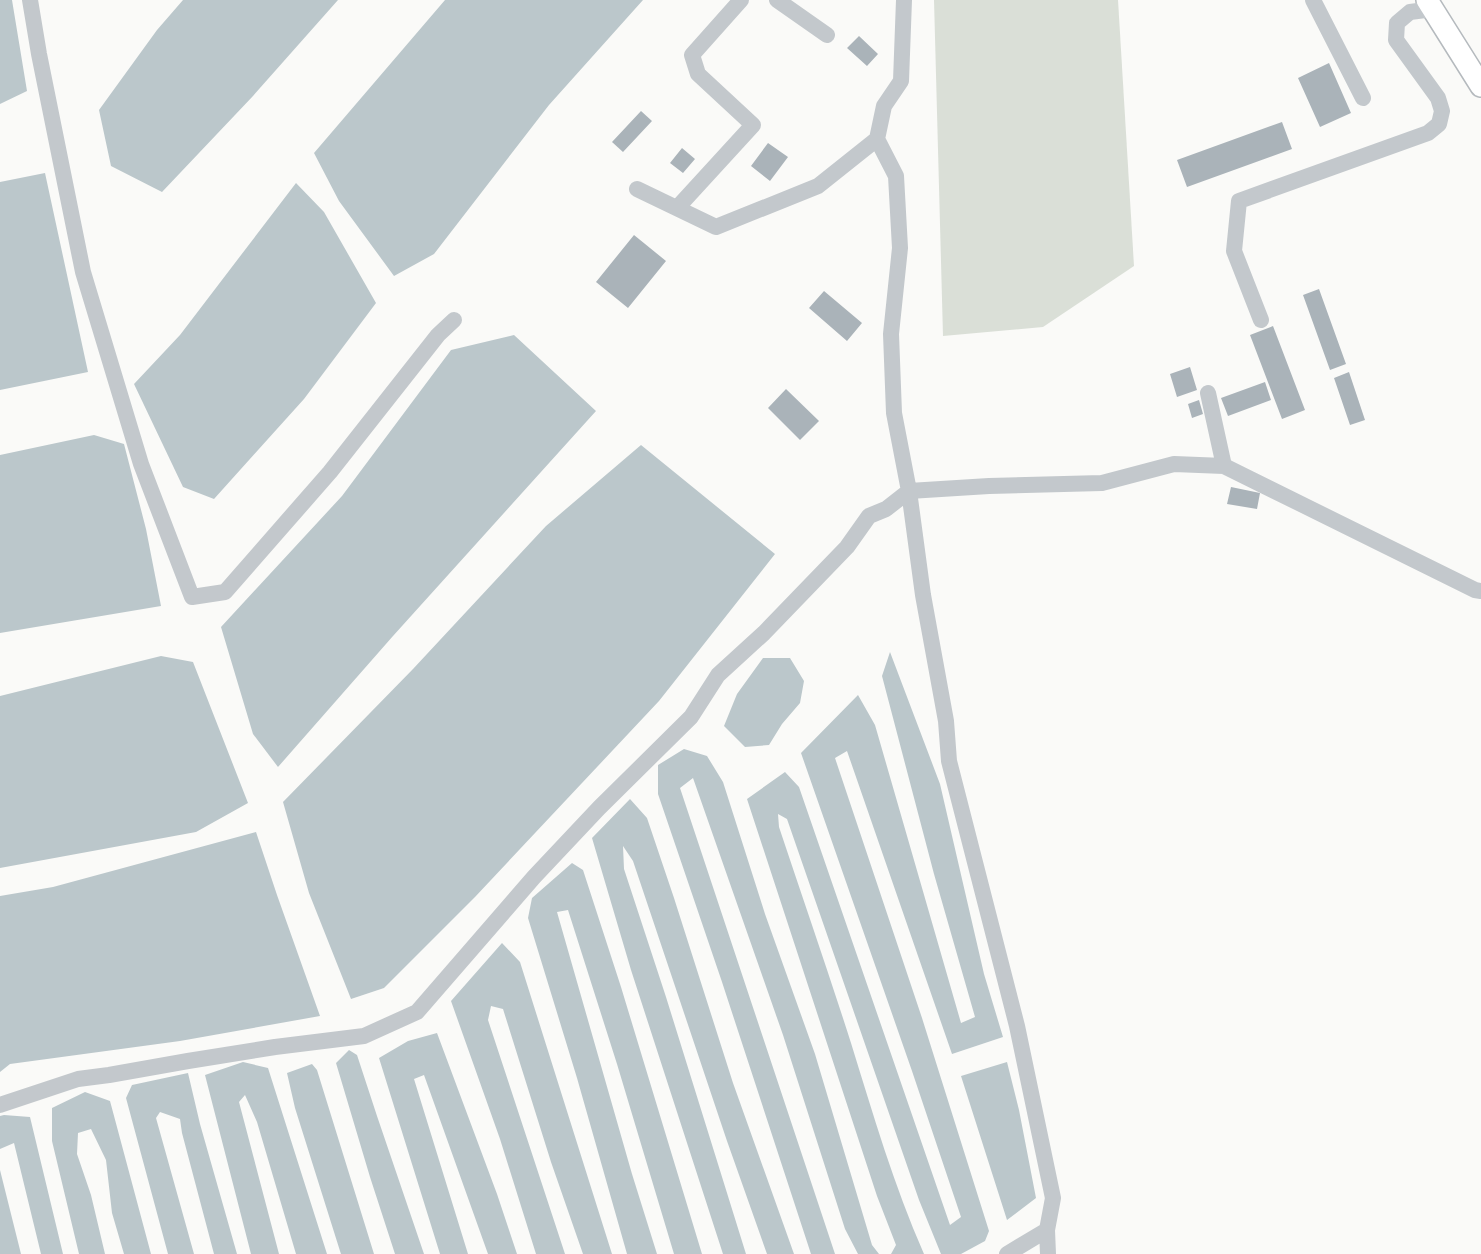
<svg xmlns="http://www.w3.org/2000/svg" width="1481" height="1254" font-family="'Exo 2',sans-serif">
<rect width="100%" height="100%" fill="#fafaf8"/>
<path fill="#dadfd7" d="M934,0H1118L1134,266L1043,327L943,336Z"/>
<path fill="#bbc7cb" d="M0,0H12L27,91L0,104Z
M183,0H338L253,96L162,192L111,166L99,110L157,30Z
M445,0H643L549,105L434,254L394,276L339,201L314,153Z
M45,173L88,372L0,390V182Z
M296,183L324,212L376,303L304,399L214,499L183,487L134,384L180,335Z
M514,335L596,411L393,636L278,767L253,734L221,627L342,496L451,350Z
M94,435L124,444L146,529L161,606L0,633V455Z
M641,445L775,554L659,701L475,897L384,988L351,999L309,893L283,802L413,669L546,526Z
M890,652L940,784L984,974L1003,1037L952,1054L847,751L835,758L922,1018L989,1231L985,1241L961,1254H941L919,1200L787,819L778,814L779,827C803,899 828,971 851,1043C873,1114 894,1186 924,1254H891L896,1245L877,1196L747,799L785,772L799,787L950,1225L961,1217L912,1071L801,753L858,695L875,725L961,1023L975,1017L934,874L882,676Z
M161,656L193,662L248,803L196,832L0,868V696Z
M763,658H790L804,681L800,703L782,724L769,745L745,747L724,726L737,694Z
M684,749L707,756L723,782L765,914L815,1054L872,1245L879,1254H858L845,1229L783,1035L693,778L680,788L835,1254H811L722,982L658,794V765Z
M630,799L647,818L674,898L733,1083L794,1254H767L727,1141L633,861L623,846L624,869L666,997L746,1254H723L631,970L592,838Z
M256,832L277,895L320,1016L180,1041L10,1064L0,1072V896L53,887Z
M572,863L583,870L621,987L702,1254H674L617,1064L568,910L557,912L632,1174L657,1254H627L577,1078L528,918L532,898Z
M502,943L520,962L612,1254H583L551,1162L503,1009L491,1006L488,1020L565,1254H536L500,1139L451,1001Z
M437,1033L497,1194L517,1254H488L424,1075L414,1079L468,1254H440L379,1058L408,1041Z
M349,1050L357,1055L377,1116L424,1254H395L370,1177L336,1063Z
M243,1062L268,1068L327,1254H296L257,1122L245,1095L239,1102L279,1254H251L205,1075Z
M1007,1062L1019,1110L1036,1198L1007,1220L961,1076Z
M312,1064L317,1070L374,1254H341L340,1251L295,1108L287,1073Z
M188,1073L200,1124L237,1254H214L182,1133L180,1119L160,1112L156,1118L194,1254H168L126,1098L132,1085Z
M85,1092L110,1101L151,1254H124L112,1213L106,1160L91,1129L78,1133L77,1154L91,1195L105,1254H79L52,1141V1108Z
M4,1115L30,1117L63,1254H41L14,1143L0,1149V1116Z
M0,1170L21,1254H0Z"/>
<path fill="#aab3b9" d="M859,36L878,54L867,66L847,48Z
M1329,63L1351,113L1320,127L1298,78Z
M641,111L652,121L623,152L612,142Z
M1282,122L1292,149L1187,187L1177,160Z
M768,143L788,157L770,181L751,166Z
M682,148L695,159L683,173L670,163Z
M634,235L666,261L628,308L596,282Z
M1319,289L1346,364L1330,370L1303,295Z
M824,291L862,323L847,341L809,308Z
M1273,326L1305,410L1282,419L1250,335Z
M1190,367L1197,390L1177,397L1170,374Z
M1349,372L1365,420L1350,425L1334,378Z
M1265,382L1271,400L1228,416L1221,398Z
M786,389L819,421L800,440L768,408Z
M1199,400L1203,414L1192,418L1188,404Z
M1231,487L1260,493L1257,509L1227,504Z"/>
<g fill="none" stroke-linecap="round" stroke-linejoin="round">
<g stroke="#b5babe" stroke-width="24">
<path id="major" d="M1427,0L1481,86"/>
</g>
<path stroke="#c3c8cc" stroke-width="16" d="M30,0L39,54L83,272L141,464L192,597L225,592L330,472L438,335L454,320
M777,0L827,35
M1313,0L1363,98
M877,139L884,106L901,81L904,0
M637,189L716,227L818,186L877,139L896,176L900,248L891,334L894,413L909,491L923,595L946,721L949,761L1017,1026L1053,1198L1047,1230L1048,1254
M677,208L753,125L698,74L692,55L741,0
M1261,320L1234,251L1239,201L1428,133L1439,124L1442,111L1438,98L1396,40L1397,23L1410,12L1433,9
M1208,393L1224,466L1475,590L1481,591
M0,1105L78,1079L109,1075L188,1061L275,1047L364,1036L417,1012L534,877L599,808L691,717L718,675L764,633L847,547L869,516L886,509L909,491L989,486L1102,483L1174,464L1224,466
M1007,1254L1047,1230"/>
<use href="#major" stroke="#fff" stroke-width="21"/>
</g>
</svg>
